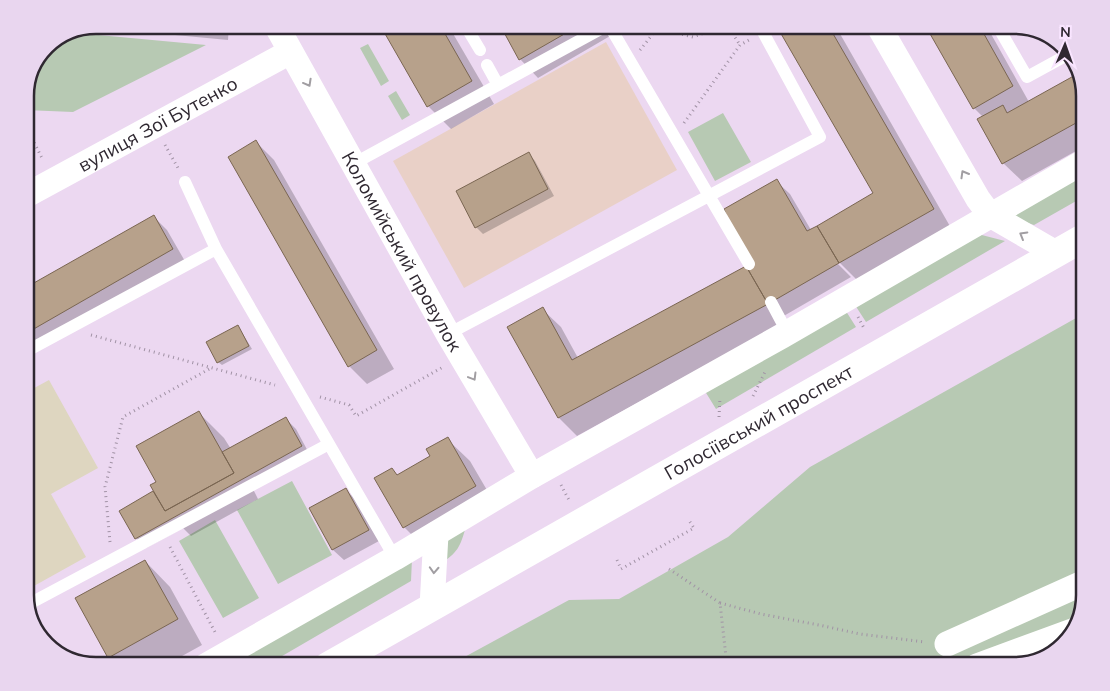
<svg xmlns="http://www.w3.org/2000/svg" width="1110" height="691" font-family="Mulish,sans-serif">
<rect width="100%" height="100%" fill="#ecd8f1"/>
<path fill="#ded6c0" d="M49,380L98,468L51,494L86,557L25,591V393Z"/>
<path fill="#e9d0c7" d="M606,42L677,170L464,288L393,161Z"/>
<path fill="#b7c9b3" d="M77,33L206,45L73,112L25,110V92L46,46Z
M368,44L389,81L381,86L360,48Z
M396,91L410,115L402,120L388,96Z
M723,113L751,162L715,181L688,132Z
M1085,171V196L1034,225L1006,216Z
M974,233L1005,241L866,322L855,305Z
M844,308L856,327L716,409L703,388Z
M1085,313V595L1075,631L1049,657L1014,666H448L569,600L619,599L728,537L810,467Z
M292,481L332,555L278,584L237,510Z
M215,520L259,598L223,618L179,541Z
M466,526C460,548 458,552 439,565L440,540Z
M412,559L411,581L265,666H224Z"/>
<path fill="#0003" d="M96,25H229L228,40L90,27Z
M381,25H448L494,104L451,129L428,106Z
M502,25H629L538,78L520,59L500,26Z
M778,25H835L951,228L858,281L839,262H836L851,277L782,317L785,322L577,436L559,418L509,327L542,309L561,327L578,358L745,267L776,181L790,194L811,230L875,194Z
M927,25H986L1029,102L1079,74L1085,92V146L1022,181L1003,163L983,117L974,108Z
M256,142L274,160L394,369L367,384L349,366Z
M529,154L535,161L554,196L483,234L476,227Z
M154,217L167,230L186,263L25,355V290Z
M238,326L252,349L222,365L218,362Z
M199,413L224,438L231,449L286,419L296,429L311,457L253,489L258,499L191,536L183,528L146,548L136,538L121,511L155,492L157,482Z
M447,439L470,461L498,509L427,550L404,527L392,469L398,476L432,456Z
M346,490L356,500L379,541L344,560L333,550L311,508Z
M145,561L170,587L202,645L164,666H118L109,657Z"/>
<path fill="#b7a18b" stroke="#7a6652" d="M380,25H440L472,81L427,107Z
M500,25H580L519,60Z
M776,25H828L934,209L839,263L817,226L873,193Z
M925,25H979L1013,86L973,109Z
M1079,73L1085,92V118L1002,164L977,119L1003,105L1007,113Z
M256,140L377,350L348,367L228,157Z
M529,152L548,189L475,228L456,191Z
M777,179L807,231L817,226L839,263L768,304L746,266L724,209Z
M154,215L173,249L25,334V288Z
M746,266L768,304L558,418L507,327L543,307L572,360Z
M238,325L249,346L217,363L206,342Z
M199,411L234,473L165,511L150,485L156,482L136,446Z
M286,417L302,446L135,539L119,511L153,491L165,511L234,473L222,452Z
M448,437L476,486L403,528L374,478L392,468L397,475L430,456L426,449Z
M346,488L369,530L332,550L309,508Z
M145,560L178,619L108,658L75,598Z"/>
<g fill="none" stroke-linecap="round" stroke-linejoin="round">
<path stroke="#a192a5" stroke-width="3" stroke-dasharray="1 4" stroke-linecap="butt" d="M727,25L740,45
M658,28L693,37L726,25
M640,50L660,25
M684,123L740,45L749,40
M25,125L43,160
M165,145L178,168
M858,317L865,330
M91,335L275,385
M753,396L765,372
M320,397L349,405L356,416L443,367
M719,417L720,397
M561,485L570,502
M110,542L105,487L123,417L211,368
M170,547L216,634
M617,560L621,569L694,528L688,519
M669,569L720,603L727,666
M720,603L761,614L819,625L860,634L925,642"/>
<path stroke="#fff" stroke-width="12" d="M465,25L480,50
M609,25L749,264
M997,25L1027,77L1069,54
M487,65L498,85
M353,164L608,25
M185,182L216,249L395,558
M771,302L787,332
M448,334L820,137L763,32
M25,352L216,249
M27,605L329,444"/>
<g stroke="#fff" stroke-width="25">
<path id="s1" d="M276,25L448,334L532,476"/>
<path d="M878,25L978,199L990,215L1056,253"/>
<path id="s2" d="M25,196L290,52"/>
<path d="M432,607L436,534"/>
<path d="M947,644L1085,582"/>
<path d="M205,666L395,558L532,476L782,336L1085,161"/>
<path d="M977,666L1075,630"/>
</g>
<path stroke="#fff" stroke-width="28" id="s3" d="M328,666L1085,237"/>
</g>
<defs><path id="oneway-chevron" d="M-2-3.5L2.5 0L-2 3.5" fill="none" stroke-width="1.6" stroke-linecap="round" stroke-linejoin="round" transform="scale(1.25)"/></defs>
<g stroke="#a19ea2">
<use href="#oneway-chevron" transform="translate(308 83) rotate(61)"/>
<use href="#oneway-chevron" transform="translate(964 174) rotate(-120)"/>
<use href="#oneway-chevron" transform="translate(1023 235) rotate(-150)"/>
<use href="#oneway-chevron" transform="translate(473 377) rotate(59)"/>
<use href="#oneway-chevron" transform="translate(434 570) rotate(93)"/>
</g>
<g text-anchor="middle" stroke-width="5" stroke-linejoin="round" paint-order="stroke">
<g font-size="19" fill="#2f2831" stroke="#f9e5ff">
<text dy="7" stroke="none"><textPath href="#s2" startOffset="151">вулиця Зої Бутенко</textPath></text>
<text dy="7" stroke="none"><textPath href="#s1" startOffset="259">Коломийський провулок</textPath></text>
<text dy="7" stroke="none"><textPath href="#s3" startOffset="495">Голосіївський проспект</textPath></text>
</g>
</g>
<path d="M0 0H1110V691H0ZM96 34H1014A62 62 0 0 1 1076 96V595A62 62 0 0 1 1014 657H96A62 62 0 0 1 34 595V96A62 62 0 0 1 96 34Z" fill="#e9d6ef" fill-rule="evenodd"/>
<path fill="none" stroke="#2f2831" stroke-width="2.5" d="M96 34H1014A62 62 0 0 1 1076 96V595A62 62 0 0 1 1014 657H96A62 62 0 0 1 34 595V96A62 62 0 0 1 96 34Z"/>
<g transform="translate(1065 45) rotate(2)" stroke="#f9e5ff" stroke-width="4" paint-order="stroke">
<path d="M0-4L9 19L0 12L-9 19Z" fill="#2f2831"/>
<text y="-8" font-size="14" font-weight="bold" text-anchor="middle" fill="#2f2831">N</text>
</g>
</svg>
